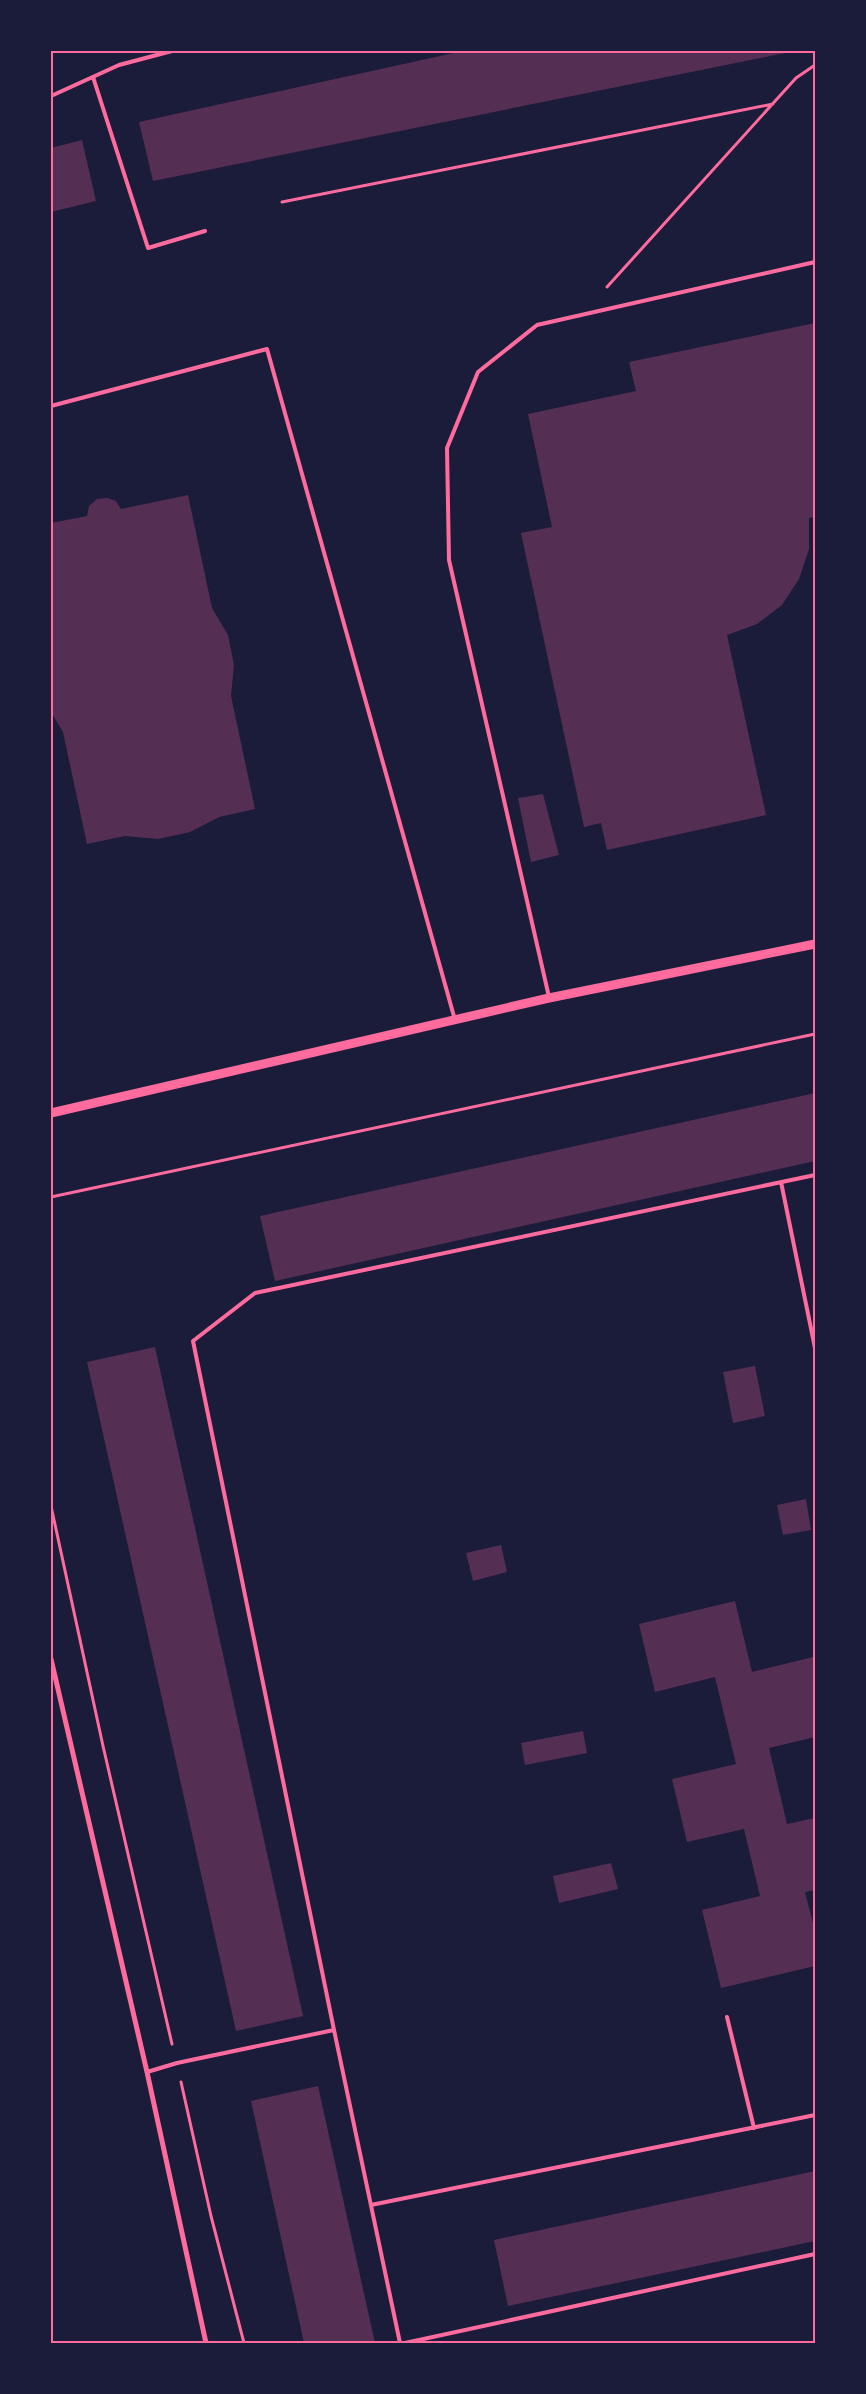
<svg xmlns="http://www.w3.org/2000/svg" width="866" height="2394" font-family="Ubuntu,sans-serif">
<rect width="100%" height="100%" fill="#1b1b3a"/>
<path fill="#542f53" d="M463,51L790,52L153,181L139,122Z
M82,140L96,201L51,212V148Z
M815,323V517L809,518V549L799,579L782,605L757,624L727,635L766,815L607,850L601,823L584,827L521,533L552,527L528,414L636,391L629,362Z
M188,495L212,608L228,635L234,665L231,696L255,809L219,817L190,832L158,839L125,836L87,844L63,732L51,712V523L87,516L89,506L97,499L107,498L116,501L121,509Z
M543,794L559,855L531,862L518,798Z
M815,1093V1161L275,1281L260,1216Z
M155,1347L303,2016L236,2031L87,1362Z
M755,1366L765,1416L733,1423L723,1372Z
M806,1499L811,1530L783,1535L777,1505Z
M501,1545L507,1572L473,1581L466,1553Z
M735,1601L752,1672L813,1657L815,1665V1737L769,1748L787,1824L815,1818V1890L805,1892L815,1931V1966L721,1988L702,1910L760,1896L744,1829L687,1842L672,1779L736,1764L715,1677L655,1692L639,1624Z
M583,1731L587,1753L525,1765L521,1743Z
M611,1863L618,1889L559,1903L553,1876Z
M318,2086L375,2343H304L251,2101Z
M815,2171V2241L508,2306L494,2240Z"/>
<g fill="none" stroke-linecap="round" stroke-linejoin="round">
<path stroke="#ff6b9d" stroke-width="3" d="M282,202L773,104
M607,287L796,78L815,65
M51,1197L815,1034
M51,1506L103,1746L172,2044
M181,2082L211,2216L244,2343"/>
<path stroke="#ff6b9d" stroke-width="4" d="M93,77L148,248L205,231
M51,96L119,65L172,51
M51,406L267,349L455,1020
M549,997L449,560L447,448L478,372L537,325L815,262
M781,1182L815,1348
M727,2017L754,2128
M147,2072L177,2063L334,2030
M371,2205L815,2115
M400,2343L334,2030L193,1341L255,1293L815,1175
M405,2343L815,2254"/>
<path stroke="#ff6b9d" stroke-width="5" d="M51,1659L147,2072L206,2343"/>
<path stroke="#ff6b9d" stroke-width="9" d="M51,1113L549,998L815,944"/>
</g>
<rect width="866" height="2394" fill="none" stroke="#1b1b3a" stroke-width="105"/>
<rect x="52" y="52" width="762" height="2290" fill="none" stroke="#ff6b9d" stroke-width="2"/>
</svg>
